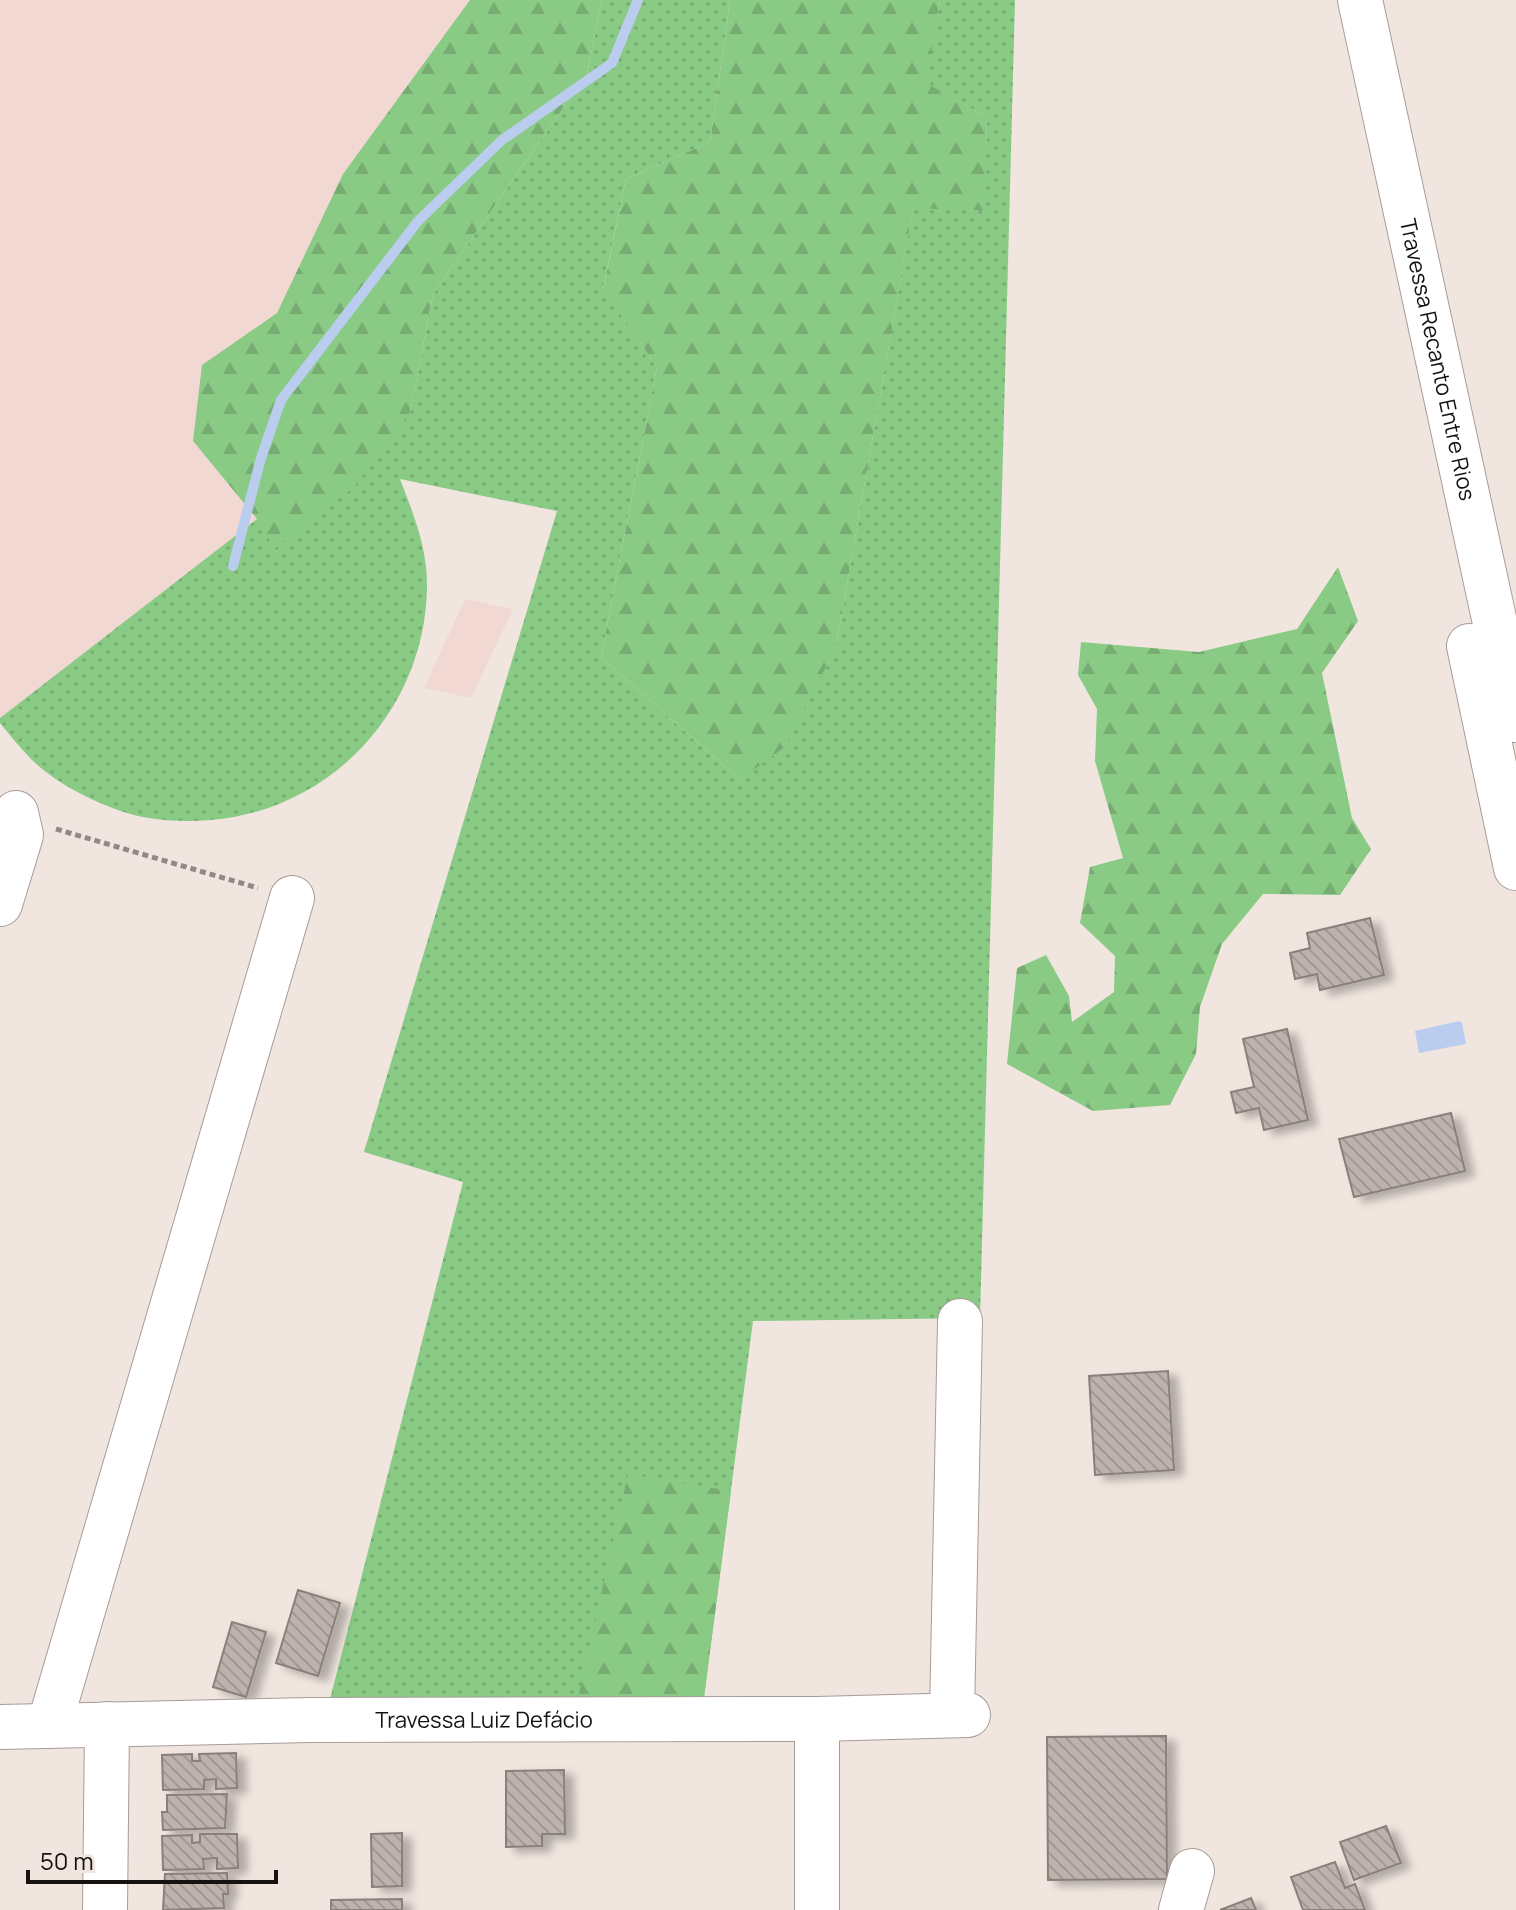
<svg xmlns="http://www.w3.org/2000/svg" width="1516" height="1910" font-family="Manrope,sans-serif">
<defs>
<pattern id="grass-dots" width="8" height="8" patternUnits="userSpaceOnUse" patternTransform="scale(2)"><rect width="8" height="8" fill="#89ca85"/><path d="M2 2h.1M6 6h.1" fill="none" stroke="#76ac72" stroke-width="1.8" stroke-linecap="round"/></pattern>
<pattern id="forest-firs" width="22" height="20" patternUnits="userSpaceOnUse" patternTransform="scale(2)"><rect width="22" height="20" fill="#89ca85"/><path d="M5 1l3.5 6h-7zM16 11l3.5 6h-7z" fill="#76ac72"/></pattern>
<pattern id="building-back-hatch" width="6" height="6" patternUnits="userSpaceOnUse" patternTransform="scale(2)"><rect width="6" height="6" fill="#beb2ac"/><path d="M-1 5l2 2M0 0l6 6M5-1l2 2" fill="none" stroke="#a39893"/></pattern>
<filter id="shadow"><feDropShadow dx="9" dy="5" stdDeviation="4" flood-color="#0004"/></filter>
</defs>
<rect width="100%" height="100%" fill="#f1e6df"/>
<path fill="#f2d8d2" d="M0,0H470V3L343,174L277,313L202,365L193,441L257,519L0,718Z
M465,599L513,609L471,698L424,688Z"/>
<path fill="url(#grass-dots)" d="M602,0H730L710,142L626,179L603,289L657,367L601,657L740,780L836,647L913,207L984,211L987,117L925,83L940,0H1015L980,1318L753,1321L704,1697L329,1703L463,1182L364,1152L557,511L400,479C413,513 427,547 427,584C427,707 333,810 211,820C183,822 153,821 127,813C93,802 57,784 32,760C20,748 10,735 0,723V718L257,519L275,548L410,413L433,294L587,74Z"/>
<path fill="url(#forest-firs)" d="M470,0H602L587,74L433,294L410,413L354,487L274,549L257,519L193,441L202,365L277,313L343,174Z
M730,0H940L926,83L987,117L985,211L913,208L836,647L786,746L740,780L601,657L657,367L603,290L626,179L710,142Z
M1338,567L1358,621L1322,673L1352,818L1371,849L1340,895L1263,894L1222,944L1200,1007L1196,1054L1170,1105L1093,1111L1007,1064L1017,968L1046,955L1069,996L1072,1022L1114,992L1115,956L1080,923L1090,867L1123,858L1095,761L1097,709L1078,675L1081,642L1199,652L1297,629Z
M628,1474L731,1491L704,1697L578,1698Z"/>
<path fill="#bbcdef" d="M1459,1021L1462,1023L1466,1044L1419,1053L1415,1031Z"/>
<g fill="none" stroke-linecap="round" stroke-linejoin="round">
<path stroke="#bbcdef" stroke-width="10" d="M233,566L261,458L281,400L418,221L502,140L612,63L638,0"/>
</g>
<path fill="url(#building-back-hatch)" stroke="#8a807a" stroke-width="2" filter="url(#shadow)" d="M1370,918L1384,975L1320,990L1317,974L1295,979L1290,953L1310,948L1307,933Z
M1287,1029L1308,1120L1264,1130L1259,1108L1236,1113L1231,1092L1254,1087L1243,1039Z
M1451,1113L1465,1171L1354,1197L1339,1139Z
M1168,1371L1174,1470L1095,1475L1089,1376Z
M298,1590L340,1603L318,1676L276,1663Z
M232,1622L266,1632L246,1697L213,1687Z
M1166,1736L1167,1879L1048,1880L1047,1737Z
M236,1753L237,1788L216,1789V1779L204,1780V1789L163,1790L162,1755L192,1754V1761H200L199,1754Z
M564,1770L565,1834H542V1846L506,1847V1771Z
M227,1794L225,1828L163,1830L162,1812H167V1795Z
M1386,1826L1401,1863L1354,1880L1340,1842Z
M402,1833V1886L372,1887L371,1834Z
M200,1834H237L238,1868L217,1869V1858L203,1859L204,1869L163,1870L162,1836L192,1835V1843L200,1842Z
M1335,1862L1345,1888L1355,1884L1365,1910H1303L1291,1877Z
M227,1873L228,1894H223L224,1908L163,1910L165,1874Z
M1251,1898L1256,1910H1220Z
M402,1899V1910H331V1900Z"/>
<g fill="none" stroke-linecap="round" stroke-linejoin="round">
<g stroke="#a79c97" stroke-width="46">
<g id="minor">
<path id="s1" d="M1360,0L1516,720"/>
<path d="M1469,646L1516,868"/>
<path d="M0,904L21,835L16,813"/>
<path d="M952,1714L960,1321"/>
<path d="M49,1726L292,898"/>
<path id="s2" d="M0,1727L310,1720L817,1719L968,1715"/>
<path d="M105,1910L107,1724"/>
<path d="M817,1910V1719"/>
<path d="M1181,1910L1192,1871"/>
</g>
</g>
<path stroke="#908984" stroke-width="5" stroke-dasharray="6 4" stroke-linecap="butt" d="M56,829L258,888"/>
<use href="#minor" stroke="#fff" stroke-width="44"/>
</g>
<g text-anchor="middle" stroke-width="6" stroke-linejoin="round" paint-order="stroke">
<g font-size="22" fill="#161210" stroke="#f1e6df">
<text dy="8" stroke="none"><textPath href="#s1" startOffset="368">Travessa Recanto Entre Rios</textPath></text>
<text dy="8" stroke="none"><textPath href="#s2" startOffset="484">Travessa Luiz Defácio</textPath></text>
</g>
</g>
<path d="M28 1870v12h248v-12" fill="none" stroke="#161210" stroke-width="4"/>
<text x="40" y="1870" font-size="24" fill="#161210" stroke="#f1e6df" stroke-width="6" paint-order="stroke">50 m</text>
</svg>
